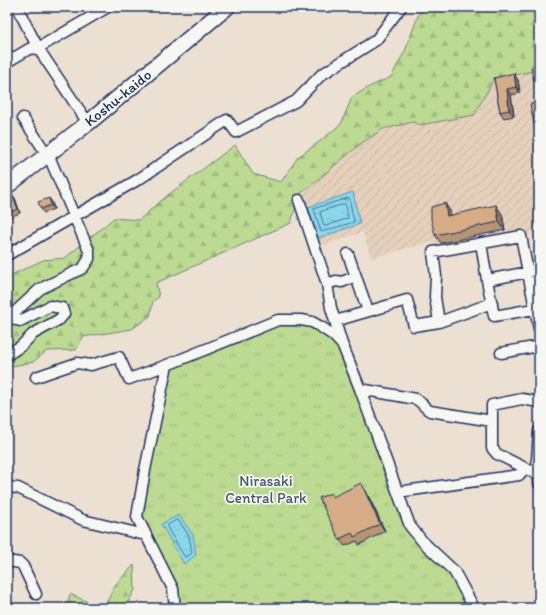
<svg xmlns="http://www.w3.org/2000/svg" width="546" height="615" font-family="Itim,sans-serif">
<defs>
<pattern id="industrial-furrows" width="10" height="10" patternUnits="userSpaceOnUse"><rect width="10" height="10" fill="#e5d0bb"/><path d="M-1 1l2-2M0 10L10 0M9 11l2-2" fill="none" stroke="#c4b3a3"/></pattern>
<pattern id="forest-firs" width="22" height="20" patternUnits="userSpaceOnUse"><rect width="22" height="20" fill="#bcda92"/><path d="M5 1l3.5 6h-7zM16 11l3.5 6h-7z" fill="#a1bb80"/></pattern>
<pattern id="park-tufts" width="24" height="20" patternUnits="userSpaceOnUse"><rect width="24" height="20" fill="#bcda92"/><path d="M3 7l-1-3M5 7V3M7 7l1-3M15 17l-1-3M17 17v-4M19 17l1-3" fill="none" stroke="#a1bb80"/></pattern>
<pattern id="water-ripples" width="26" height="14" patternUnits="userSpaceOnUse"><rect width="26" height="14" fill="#8ad7ea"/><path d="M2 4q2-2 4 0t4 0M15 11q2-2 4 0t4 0" fill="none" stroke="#76b9cb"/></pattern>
</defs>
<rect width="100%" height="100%" fill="#ece0d2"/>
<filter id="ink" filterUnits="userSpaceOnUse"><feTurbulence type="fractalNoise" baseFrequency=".025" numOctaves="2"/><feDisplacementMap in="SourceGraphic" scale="8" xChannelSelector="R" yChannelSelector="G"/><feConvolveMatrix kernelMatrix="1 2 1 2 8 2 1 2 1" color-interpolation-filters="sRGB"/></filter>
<g filter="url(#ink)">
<path fill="url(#industrial-furrows)" d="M539,70V232L527,235L514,232L437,247L432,242L371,258L363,232L318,247L299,195L363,142L383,129L414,122L474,115L494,79Z"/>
<path fill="url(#forest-firs)" stroke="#6c8478" d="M424,7H539V70L494,79L474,115L420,125L414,122L383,129L363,142L299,195L291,223L156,283L159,297L153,301L150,316L132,329L83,337L76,350L47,351L33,362L7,367V277L43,260L65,258L114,218L139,220L168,195L235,145L253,174L281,182L298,157L319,142L341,124L352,97L371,86L391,77L405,51L418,16Z
M134,565L135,590L125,608H104L115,585Z
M70,594L102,608H56L68,603Z"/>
<path fill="url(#park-tufts)" stroke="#6c8478" d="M300,323L312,326L333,341L343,357L396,501L450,572L471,608H180L178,592L141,517L169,369L279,324Z"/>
<path fill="url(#water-ripples)" stroke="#5e94b2" d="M353,192L360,224L318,238L308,207Z
M179,515L193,535L196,555L184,564L161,524Z"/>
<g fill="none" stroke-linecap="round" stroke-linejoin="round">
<path stroke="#477296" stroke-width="1" d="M349,198L354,222L321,232L314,209Z
M345,204L346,206L348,218L326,226H324L320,212Z
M177,520L179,521L189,536L192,553L186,557L184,556L167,527L168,525Z"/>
<g stroke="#1b2f5e" stroke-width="13">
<path id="minor" d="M17,7L38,48L88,123
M7,62L29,49L38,48L108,7
M299,200L327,284L331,308L342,344
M481,243L487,280
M348,254L368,311
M7,255L139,179L227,120L236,132L296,101L321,75L376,40L401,7
M327,284L336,281L342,282L356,276
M534,309L494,316L487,280L539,270
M335,321L407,300L414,326L439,322L492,303
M439,322L435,297L436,276L433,252L521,236L539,329
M501,353L539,346
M7,355L21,346L33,334L60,319L64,314L62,308L50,306L20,321L16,320L15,312L40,289L83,268L89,259V251L48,154L44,150L23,118
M36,377L77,363L91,365L119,357L129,379L167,365
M360,389L416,399C422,402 424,408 430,411L492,421
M539,431L537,460L539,483
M525,468L497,454L492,448V405L522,399L539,402
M7,487L18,488L83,520L145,535
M398,492L519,475L525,468L538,475
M7,561L20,563L23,566L36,594
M175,608L173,589L137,517L145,470L167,365L278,320H301L312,322L321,327L333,335L343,346L360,389L410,526L423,542L454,571L474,608"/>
</g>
<g stroke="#1b2f5e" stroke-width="18">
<path id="highway" d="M7,186L88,123L227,7"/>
</g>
<use href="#minor" stroke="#f6f6f2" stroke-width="10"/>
<use href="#highway" stroke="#f6f6f2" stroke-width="15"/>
</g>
<path fill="#b79473" stroke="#1b2f5e" d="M539,66V94L536,89Z
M494,78L518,80L520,93L511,95L514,116L504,118L500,112Z
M15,198L20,213L8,218L10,222L7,223V207Z
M52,202L54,209L44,213L41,209Z
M450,211L451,215L502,214L505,230L441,243L435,235Z
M366,491L385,531L359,545L357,541L345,546L339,539L334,497Z"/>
<path fill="#95785e" stroke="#1b2f5e" d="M514,73L518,80L520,93L516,87Z
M507,89L511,95L514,116L509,110Z
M12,194L15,198L20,213L18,209Z
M49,198L52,202L54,209L51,205Z
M445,203L450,211L452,224L447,216Z
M496,205L502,214L505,230L499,222Z
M361,483L366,491L385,531L380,524Z"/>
<path fill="#d5ac86" stroke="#1b2f5e" d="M539,66V88L536,89L531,68Z
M514,73L516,87L507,89L509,110L500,112L494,78Z
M539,102V149L530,104Z
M12,194L18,209L7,213V196Z
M49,198L51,205L41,209L38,202Z
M445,203L447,216L496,205L499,222L435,235L431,219V207Z
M361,483L380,524L354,537L352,533L339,539L319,498L331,493L333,497Z"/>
</g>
<g text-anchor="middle" stroke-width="3.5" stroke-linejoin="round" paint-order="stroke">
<g font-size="15" fill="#1b2f5e" stroke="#f6f6f2">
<text transform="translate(118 98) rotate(-39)" y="5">Koshu-kaido</text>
</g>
<g font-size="15" fill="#435a6b" stroke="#f6f6f2">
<text x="266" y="486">Nirasaki<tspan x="266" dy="17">Central Park</tspan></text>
</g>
</g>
<rect width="546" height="615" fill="none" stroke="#f6f6f2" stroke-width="24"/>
<rect x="12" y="12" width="522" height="591" fill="none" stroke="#1b2f5e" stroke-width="1.5" filter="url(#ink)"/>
</svg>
